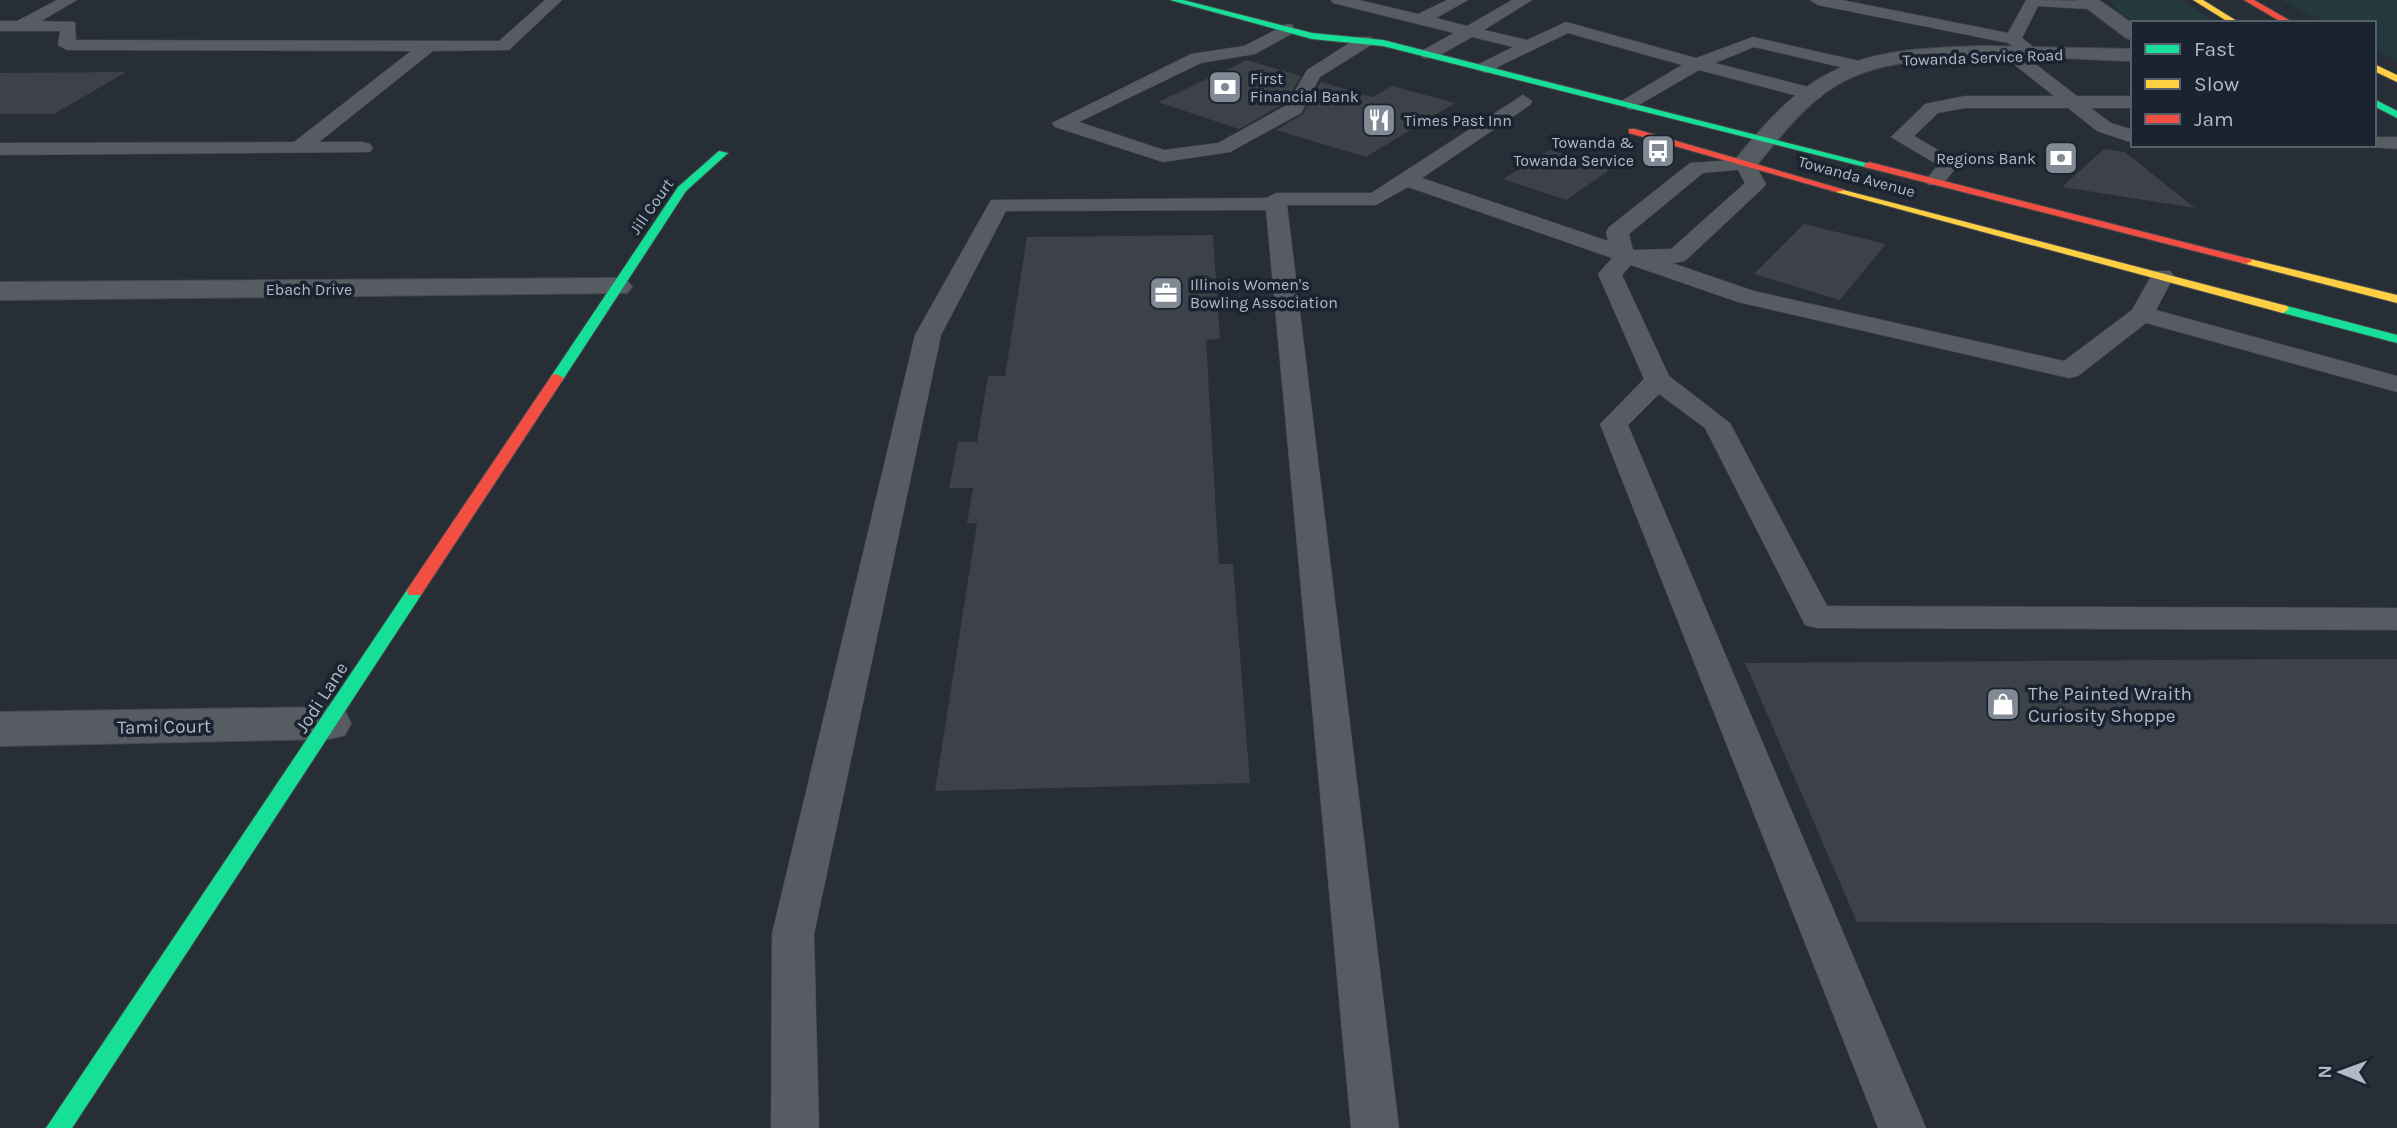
<svg xmlns="http://www.w3.org/2000/svg" width="2397" height="1128" font-family="Karla,sans-serif">
<rect width="100%" height="100%" fill="#272e35"/>
<path fill="#24393b" d="M2110,0H2181L2218,23C2184,23 2129,35 2110,0Z
M2281,0H2397V61L2374,49V23H2324Z"/>
<path fill="#3c4248" d="M1247,60L1301,76L1285,103L1239,129L1158,102Z
M126,72L54,114H0V73Z
M1321,82L1372,97L1392,86L1455,103L1366,157L1276,130L1303,114Z
M2104,149L2125,152L2195,208L2062,187Z
M1550,150L1611,169L1566,200L1503,179Z
M1804,224L1886,244L1840,300L1754,274Z
M1213,235L1220,339L1206,340L1219,564H1233L1250,783L935,791L977,523H967L973,488H949L958,442H977L988,376H1005L1027,237Z
M2302,659H2397V924L1857,922L1745,663Z"/>
<g fill="none" stroke-linecap="round" stroke-linejoin="round">
<g stroke="#454a50" stroke-width="1">
<path id="lane" d="M57,0H77L41,21L75,22L76,40L499,41L545,0H562L509,50L433,51L319,142H363L370,144L373,148L370,152L0,155V143L294,142L411,51L67,50L58,45L60,31H0V21H17Z
M1331,0H1359L1418,14L1447,0H1468L1436,18L1467,26L1512,0H1532L1484,30L1527,40L1566,22L1696,58L1753,37L1868,63L1871,67L1862,72L1754,47L1715,63L1820,90L1822,94L1820,98L1813,100L1699,70L1630,110L1621,104L1623,100L1682,65L1568,33L1485,73L1476,68L1479,64L1513,47L1472,37L1435,58H1423L1420,54L1423,50L1454,33L1333,3Z
M1810,0H1842L2008,33L2026,0L2094,1V7L2088,9L2038,6L2022,38L2039,51L2030,56L2021,53L2077,96H2133V108H2091L2111,123L2133,130V143L2097,131L2068,108H1965L1938,113L1914,136L1960,163L1942,185H1928L1925,181L1938,165L1891,137L1925,104L1965,96H2054L2006,58L2003,54L2006,50H2018L2008,43L1818,5Z
M1287,24L1293,25V33L1255,54L1201,63L1079,122L1164,150L1218,143L1287,105L1307,70L1359,37H1371L1373,41L1371,45L1320,77L1301,113L1230,152L1163,162L1055,127L1052,123L1191,54L1244,46Z
M1523,95L1532,101L1530,105L1422,178L1608,241L1606,232L1609,227L1690,163L1752,159L1766,184L1763,188L1685,261L1672,263L1754,291L2064,361L2132,310L2154,271H2170L2174,276L2156,310L2397,376V392L2146,323L2078,376L2069,378L1738,302L1631,265L1622,275L1669,376L1730,423L1827,606L2397,608V630L1817,628L1805,625L1705,428L1659,394L1628,425L1926,1128H1878L1600,424L1644,379L1598,274L1612,258L1408,187L1376,205H1287L1399,1128H1351L1266,210L1006,211L941,335L814,934L819,1128H771L772,934L915,335L991,200L1266,198L1276,193H1371ZM1738,170L1745,183L1671,249L1633,250L1629,234L1703,173Z
M2374,137H2397V149L2367,147L2374,145Z"/>
</g>
<g stroke="#454a50" stroke-width="2">
<path id="street" d="M2076,0H2099L2133,24V40L2126,38Z
M1983,46L2133,49V61C2053,59 1905,43 1837,85C1803,105 1779,139 1754,168H1736L1733,163C1742,150 1754,138 1764,126C1831,52 1889,49 1983,46Z
M617,278L627,281L632,287L627,293L0,300V282Z
M329,707L345,711L351,723L345,735L329,739L0,746V712Z"/>
</g>
<g stroke="#454a50" stroke-width="2">
<path id="fast" d="M1170,0H1183L1312,33L1383,40L1874,165L1869,168L1383,46L1312,39Z
M2374,99L2397,111V118L2374,106Z
M719,151L728,153L686,191L562,381H552L550,378L678,187Z
M2283,305L2397,335V343L2279,312V306Z
M415,586L423,591L421,595L72,1128H46L409,587Z"/>
</g>
<g stroke="#454a50" stroke-width="2">
<path id="slow" d="M2193,0H2203L2240,23H2230Z
M2374,64L2397,75V82L2374,71Z
M1836,188L2287,306L2289,309L2283,313L2279,312L1836,192Z
M2246,258L2397,295V303L2242,263V259Z"/>
</g>
<g stroke="#454a50" stroke-width="2">
<path id="jam" d="M2244,0H2254L2294,23H2283Z
M1629,129H1635L1845,190L1836,192L1629,133Z
M1869,162L2250,259L2252,261L2246,264L1865,167L1864,165Z
M557,374L564,378L421,595H409L407,591L409,587L552,375Z"/>
</g>
<use href="#lane" fill="#575c63" fill-rule="evenodd"/>
<use href="#street" fill="#575c63" fill-rule="evenodd"/>
<use href="#fast" fill="#16e098" fill-rule="evenodd"/>
<use href="#slow" fill="#ffcf43" fill-rule="evenodd"/>
<use href="#jam" fill="#f24e42" fill-rule="evenodd"/>
</g>
<defs>
<g id="bank-square" transform="scale(1.75)"><rect x="-9" y="-9" width="18" height="18" rx="4" fill="#808994" stroke="#1a2430"/><path d="M-6-4H6V4H-6ZM0-2.3a2.3 2.3 0 1 0 0 4.6a2.3 2.3 0 1 0 0-4.6Z" fill="#fff"/></g>
<g id="restaurant-square" transform="scale(1.75)"><rect x="-9" y="-9" width="18" height="18" rx="4" fill="#808994" stroke="#1a2430"/><path d="M-5-6h1v4h1v-4h1v4h1v-4h1v5L-1.5 .5V6h-2V.5L-5-1ZM5-6V6H3V1.5H1.5Q1.5-4 5-6Z" fill="#fff"/></g>
<g id="bus-square" transform="scale(1.75)"><rect x="-9" y="-9" width="18" height="18" rx="4" fill="#808994" stroke="#1a2430"/><path d="M-5-6H5V4H4V6H2V4H-2V6H-4V4H-5ZM-3.5-4V0h7V-4ZM-3.5 1.2v1.5H-2V1.2ZM2 1.2v1.5H3.5V1.2Z" fill="#fff"/></g>
<g id="office-square" transform="scale(1.75)"><rect x="-9" y="-9" width="18" height="18" rx="4" fill="#808994" stroke="#1a2430"/><path d="M-6-3h4V-5.5h4V-3h4V5H-6ZM-1-4.5V-3h2v-1.5ZM-6 0V1H6V0Z" fill="#fff"/></g>
<g id="shop-square" transform="scale(1.75)"><rect x="-9" y="-9" width="18" height="18" rx="4" fill="#808994" stroke="#1a2430"/><path d="M-5-2.5h2.3a2.7 3.5 0 0 1 5.4 0H5L5.5 6h-11ZM-1.5-2.5h3a1.5 2.3 0 0 0-3 0Z" fill="#fff"/></g>
</defs>
<g fill-rule="evenodd">
<use href="#bank-square" x="1225" y="87"/>
<use href="#restaurant-square" x="1379" y="120"/>
<use href="#bus-square" x="1658" y="151"/>
<use href="#bank-square" x="2061" y="158"/>
<use href="#office-square" x="1166" y="293"/>
<use href="#shop-square" x="2003" y="704"/>
</g>
<g text-anchor="middle" stroke-width="7" stroke-linejoin="round" paint-order="stroke">
<g font-size="16" fill="#b0bac7" stroke="#1a2430">
<text transform="translate(1983 57) rotate(-2)" y="6">Towanda Service Road</text>
<text transform="translate(1857 176) rotate(15)" y="6">Towanda Avenue</text>
<text transform="translate(651 206) rotate(-55)" y="6">Jill Court</text>
<text x="309" y="295">Ebach Drive</text>
</g>
<g font-size="16" fill="#b0bac7" stroke="#1a2430" text-anchor="start">
<text x="1250" y="84">First<tspan x="1250" dy="18">Financial Bank</tspan></text>
<text x="1404" y="126">Times Past Inn</text>
<text x="1634" y="148" text-anchor="end">Towanda &amp;<tspan x="1634" dy="18">Towanda Service</tspan></text>
<text x="2036" y="164" text-anchor="end">Regions Bank</text>
<text x="1190" y="290">Illinois Women's<tspan x="1190" dy="18">Bowling Association</tspan></text>
</g>
<g font-size="19" fill="#b0bac7" stroke="#1a2430" text-anchor="start">
<text x="2028" y="700">The Painted Wraith<tspan x="2028" dy="22">Curiosity Shoppe</tspan></text>
</g>
<g font-size="19" fill="#b0bac7" stroke="#1a2430">
<text transform="translate(321 697) rotate(-57)" y="7">Jodi Lane</text>
<text transform="translate(164 726) rotate(-1)" y="7">Tami Court</text>
</g>
</g>
<rect x="2131" y="21" width="245" height="126" fill="#1a2430" stroke="#56606c" stroke-width="2"/>
<rect x="2145" y="44" width="35" height="10" fill="#16e098" stroke="#56606c" stroke-width="2"/>
<text x="2194" y="56" font-size="21" fill="#b0bac7">Fast</text>
<rect x="2145" y="79" width="35" height="10" fill="#ffcf43" stroke="#56606c" stroke-width="2"/>
<text x="2194" y="91" font-size="21" fill="#b0bac7">Slow</text>
<rect x="2145" y="114" width="35" height="10" fill="#f24e42" stroke="#56606c" stroke-width="2"/>
<text x="2194" y="126" font-size="21" fill="#b0bac7">Jam</text>
<g transform="translate(2341 1072) rotate(271)" stroke="#1a2430" stroke-width="5" paint-order="stroke">
<path d="M0-5L12 26L0 18L-12 26Z" fill="#b0bac7"/>
<text y="-10" font-size="19" font-weight="bold" text-anchor="middle" fill="#b0bac7">N</text>
</g>
</svg>
